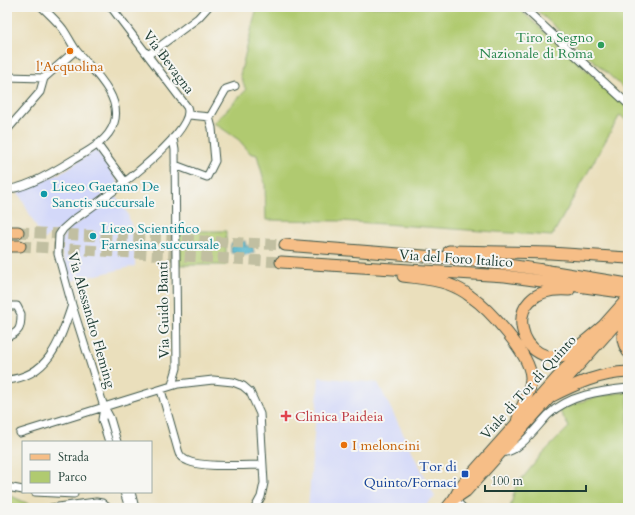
<svg xmlns="http://www.w3.org/2000/svg" width="635" height="515" font-family="Cardo,serif">
<rect width="100%" height="100%" fill="#f6f6f2"/>
<filter id="ink" filterUnits="userSpaceOnUse"><feTurbulence type="fractalNoise" baseFrequency=".025" numOctaves="2"/><feDisplacementMap in="SourceGraphic" scale="8" xChannelSelector="R" yChannelSelector="G"/><feConvolveMatrix kernelMatrix="1 2 1 2 8 2 1 2 1" color-interpolation-filters="sRGB"/></filter>
<filter id="wash" filterUnits="userSpaceOnUse"><feTurbulence type="fractalNoise" baseFrequency=".012" numOctaves="4" result="noise"/><feDisplacementMap in="SourceGraphic" scale="16" xChannelSelector="R" yChannelSelector="G"/><feGaussianBlur stdDeviation="0.9" result="paint"/><feColorMatrix in="noise" values="0 0 0 0 0 0 0 0 0 0 0 0 0 0 0 0 0 1.4 0 .05"/><feComposite in="paint" operator="in"/></filter>
<g filter="url(#wash)">
<rect width="100%" height="100%" fill="#eadfbc"/>
<path fill="#d3d8f9" d="M96,150L119,184L61,228L43,240L18,192L61,173Z
M116,196L127,212L133,231L135,246V266L71,281L61,252V242L65,232Z
M319,377L378,383L435,497L423,508H308Z"/>
<path fill="#b0ca70" stroke="#688452" d="M257,7H517L628,108V122L620,115L552,236L341,221L266,220L265,184L257,155L250,153L239,140L214,123L246,90L240,75Z
M533,7H628V93L617,82Z
M179,231H226V265H179Z
M628,392V508H510L516,486L543,453L569,427L559,410C582,401 603,394 628,392Z
M7,494L35,507L7,508Z"/>
<path fill="#4ab0c9" stroke="#34767e" d="M245,241L246,245L244,246H253L254,253L244,255L231,253V244Z"/>
</g>
<g filter="url(#ink)">
<g fill="none" stroke-linecap="round" stroke-linejoin="round">
<path stroke="#c1bfa1" stroke-width="11" stroke-dasharray="11 5.5" stroke-linecap="butt" d="M18,232L285,245
M20,246L281,262"/>
<g stroke="#3d5548" stroke-width="9">
<path id="minor" d="M523,7L628,104
M148,55L198,18L208,7
M7,77L44,78
M44,78L76,50
M189,115L210,117L226,89L235,86
M7,130L40,92L44,78
M97,144L125,182
M175,165L207,177L215,161L212,128L209,117
M7,189C25,189 55,171 71,161C86,152 108,142 114,123C123,96 91,69 76,50C71,43 68,36 63,29C57,21 49,14 42,7
M7,306H17L21,314C21,328 20,332 7,337
M7,380C50,376 60,340 72,305
M172,385L177,368L175,150L173,138
M161,390L178,450C179,455 182,459 188,461C202,468 245,465 263,465
M104,407L110,418L117,442
M20,433L178,384L213,380L233,382L243,386L250,392L260,414L264,483L261,497L255,508
M109,442L102,420L104,407L72,305L58,254L59,235L63,229L72,221C92,207 199,133 187,107L111,7
M502,452C517,455 538,425 548,415C569,395 600,391 628,388
M7,487L23,490
M35,492L74,494
M124,492L129,508
M131,492L135,508
M454,499L463,508
M51,508L96,502L102,503L108,508"/>
</g>
<g stroke="#3d5548" stroke-width="13">
<path id="primary" d="M457,497L466,491L628,310
M447,508L454,499L461,486L628,298"/>
</g>
<g stroke="#3d5548" stroke-width="13">
<path id="trunk" d="M7,232H18
M285,245L474,260L543,270L628,284
M7,246H20
M449,251L550,253L628,258
M281,262L505,276L628,293
M403,276C418,278 434,279 448,284C456,287 464,291 470,296C489,309 530,354 531,377C532,394 519,406 517,423
M569,290C492,284 521,379 572,352L602,327
M628,316C622,328 620,340 628,352
M550,397C575,384 600,373 628,372"/>
</g>
<use href="#minor" stroke="#fff" stroke-width="7"/>
<use href="#primary" stroke="#f6be87" stroke-width="11"/>
<use href="#trunk" stroke="#f6be87" stroke-width="11"/>
</g>
</g>
<circle fill="#2e9e5b" stroke="#f6f6f2" stroke-width="1.5" cx="601" cy="45" r="4"/>
<g fill="#e8710a" stroke="#f6f6f2" stroke-width="1.5">
<circle cx="70" cy="51" r="4"/>
<circle cx="344" cy="445" r="4"/>
</g>
<g fill="#0f9aa8" stroke="#f6f6f2" stroke-width="1.5">
<circle cx="44" cy="194" r="4"/>
<circle cx="93" cy="236" r="4"/>
</g>
<path fill="#e0444e" stroke="#f6f6f2" stroke-width="1.5" d="M284 410h4v4h4v4h-4v4h-4v-4h-4v-4h4z"/>
<rect fill="#1a4fb4" stroke="#f6f6f2" stroke-width="1.5" x="461" y="470" width="8" height="8" rx="2"/>
<g text-anchor="middle" stroke-width="4" stroke-linejoin="round" paint-order="stroke">
<g font-size="14" fill="#27864d" stroke="#f6f6f2" text-anchor="end">
<text x="593" y="42">Tiro a Segno<tspan x="593" dy="16">Nazionale di Roma</tspan></text>
</g>
<g font-size="14" fill="#1f3d34" stroke="#f6f6f2">
<text transform="translate(169 62) rotate(53)" y="5">Via Bevagna</text>
<text transform="translate(456 258) rotate(4)" y="5">Via del Foro Italico</text>
<text transform="translate(163 310) rotate(-91)" y="5">Via Guido Banti</text>
<text transform="translate(92 320) rotate(74)" y="5">Via Alessandro Fleming</text>
<text transform="translate(528 387) rotate(-48)" y="5">Viale di Tor di Quinto</text>
</g>
<g font-size="14" fill="#c56008" stroke="#f6f6f2">
<text x="70" y="71">l'Acquolina</text>
<text x="352" y="450" text-anchor="start">I meloncini</text>
</g>
<g font-size="14" fill="#0d838f" stroke="#f6f6f2" text-anchor="start">
<text x="52" y="191">Liceo Gaetano De<tspan x="52" dy="16">Sanctis succursale</tspan></text>
<text x="101" y="233">Liceo Scientifico<tspan x="101" dy="16">Farnesina succursale</tspan></text>
</g>
<g font-size="14" fill="#be3a42" stroke="#f6f6f2" text-anchor="start">
<text x="295" y="421">Clinica Paideia</text>
</g>
<g font-size="14" fill="#164399" stroke="#f6f6f2" text-anchor="end">
<text x="457" y="471">Tor di<tspan x="457" dy="16">Quinto/Fornaci</tspan></text>
</g>
</g>
<rect width="635" height="515" fill="none" stroke="#f6f6f2" stroke-width="24"/>
<rect x="22" y="441" width="130" height="52" fill="#f6f6f2" stroke="#a0aca6"/>
<rect x="30" y="454" width="20" height="6" fill="#f6be87" stroke="#a0aca6"/>
<text x="58" y="461" font-size="12" fill="#1f3d34">Strada</text>
<rect x="30" y="471" width="20" height="12" fill="#b0ca70" stroke="#a0aca6"/>
<text x="58" y="481" font-size="12" fill="#1f3d34">Parco</text>
<path d="M485 485v6h101v-6" fill="none" stroke="#1f3d34" stroke-width="2"/>
<text x="491" y="485" font-size="12" fill="#1f3d34" stroke="#f6f6f2" stroke-width="3" paint-order="stroke">100 m</text>
</svg>
